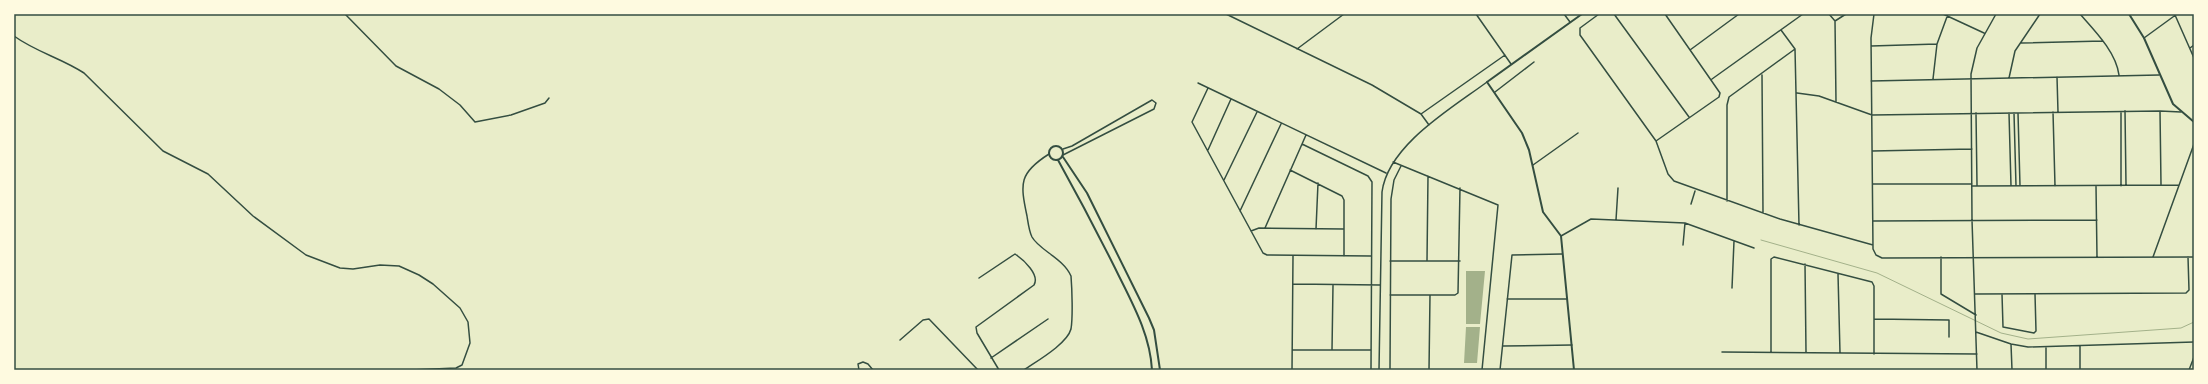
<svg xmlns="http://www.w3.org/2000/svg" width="2208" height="384" font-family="Lato,sans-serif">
<rect width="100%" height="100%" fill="#e9edc9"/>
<path fill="#a3b18a" d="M1466,271H1485L1480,324H1466Z
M1466,327H1480L1477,363H1464Z"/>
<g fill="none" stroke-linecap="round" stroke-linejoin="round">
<path stroke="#a3b18a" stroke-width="1" d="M1761,240L1877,273L2001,333L2028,339L2181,328L2194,322"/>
<path stroke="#344e41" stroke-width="1.5" d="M345,14L396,66L439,89L460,105L475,122L511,115L545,103L549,98
M1226,14L1372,85L1421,114L1429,125
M1476,14L1511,64
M1564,14L1570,22
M1599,14L1580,28V35L1656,141L1668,174L1674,181L1780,219L1873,245
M1614,14L1689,117
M1829,14L1835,21
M1874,14L1871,38L1873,249L1876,255L1882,258L2194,257
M1943,14L1984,33
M2080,14C2095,31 2116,52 2119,75
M2175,15L2194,58
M1835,21L1836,102
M1835,21L1846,14
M1781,30L1795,49
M14,36C36,52 61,58 84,73L163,151L208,174L253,216L306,255L340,268L353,269L380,265L399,266L419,275L433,284L460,308L468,322L470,343L462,365L456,368L411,370
M2144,38L2177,14
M2021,43L2103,41
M1871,46L1937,44
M2190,48L2194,45
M1297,49L1344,14
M1795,49L1799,225
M1690,50L1739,14
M1762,75L1763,213
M2057,77L2058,112
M2009,78L2015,51L2040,14
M1712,79L1803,14
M1933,79L1937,44L1948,14
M1871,81L2159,75
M1198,83L1386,173
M1208,88L1192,122L1263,253L1267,255L1371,256
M1495,92L1534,62
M1797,93L1819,96L1872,115L2160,111L2181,112
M2125,111L2126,185
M2160,111L2161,185
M2053,112L2055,186
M2121,112V186
M1976,113L1977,185
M2009,113L2011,186
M2014,113L2016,186
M2018,113L2020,186
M1421,114L1505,55
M1656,141L1719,97L1720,93L1665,14
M1302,144L1368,176L1372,182L1371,370
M1063,149L1072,146L1152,100L1156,103L1154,109L1063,155
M1208,150L1231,99
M1872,151L1972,149
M1393,162L1498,205L1482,370
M1533,165L1578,133
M1290,170L1342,196L1344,200V256
M1224,180L1257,112
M1873,184H1972
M1972,186L2179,185
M2096,186L2097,257
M1727,201V105L1729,97L1795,49
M1691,204L1695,191
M1240,211L1281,124
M1616,220L1618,188
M1873,221L2097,220
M1265,228L1306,135
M1316,229L1318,183
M1251,231L1259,228L1344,229
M1561,236L1591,219L1685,223L1754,248
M1683,245L1685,223
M1941,257V294L1976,315
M2153,257L2194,144
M1390,261H1460
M1427,261L1428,176
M1805,264L1806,352
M1838,274L1840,353
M979,278L1015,254C1024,260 1040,275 1034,285L976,327L977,333L999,370
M1293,284L1380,285
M1732,288L1734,241
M1975,294L2186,293L2189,290L2188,257
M2002,294L2003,327L2034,333L2036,331L2035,294
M1390,295H1455L1458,293L1460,188
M1507,299H1567
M1874,319L1949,320V337
M1976,332L2011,344L2028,347L2194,342
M900,340L923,320L929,319L978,370
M2011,344L2012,370
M1503,346L1572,345
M2046,348V370
M1293,350H1371
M1332,350L1333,285
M1722,352L1977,354
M1771,352V259L1774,257L1872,282L1874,286V354
M991,358L1048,319
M859,370L858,364L863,362L868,364L873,370
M1024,370C1037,361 1067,344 1071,329C1073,317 1072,289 1071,276C1063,258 1039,250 1032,237C1029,231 1028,222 1027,216C1020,183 1019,173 1049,154
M1292,370L1293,256
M1379,370L1382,192C1388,145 1452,108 1487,82
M1390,370L1391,199L1394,180L1401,166
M1429,370L1430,295
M1500,370L1512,255L1562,254
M1977,370L1972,220L1971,74L1977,48L1996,14
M2080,370V346
M2189,370L2194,357"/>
<path stroke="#344e41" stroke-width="2" d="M2129,14L2144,38L2173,104L2194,122
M1049 153a7 7 0 1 1 14 0a7 7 0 1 1-14 0Z
M1063,157L1087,193L1149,318L1154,330L1160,370
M1058,160C1078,196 1097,232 1115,268C1131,301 1150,333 1152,370
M1574,370L1561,236L1543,212L1529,150L1522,133L1487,82L1582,14"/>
</g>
<rect width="2208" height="384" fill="none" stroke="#fefae0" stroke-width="30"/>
<rect x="15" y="15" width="2178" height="354" fill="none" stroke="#344e41" stroke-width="1.5"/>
</svg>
